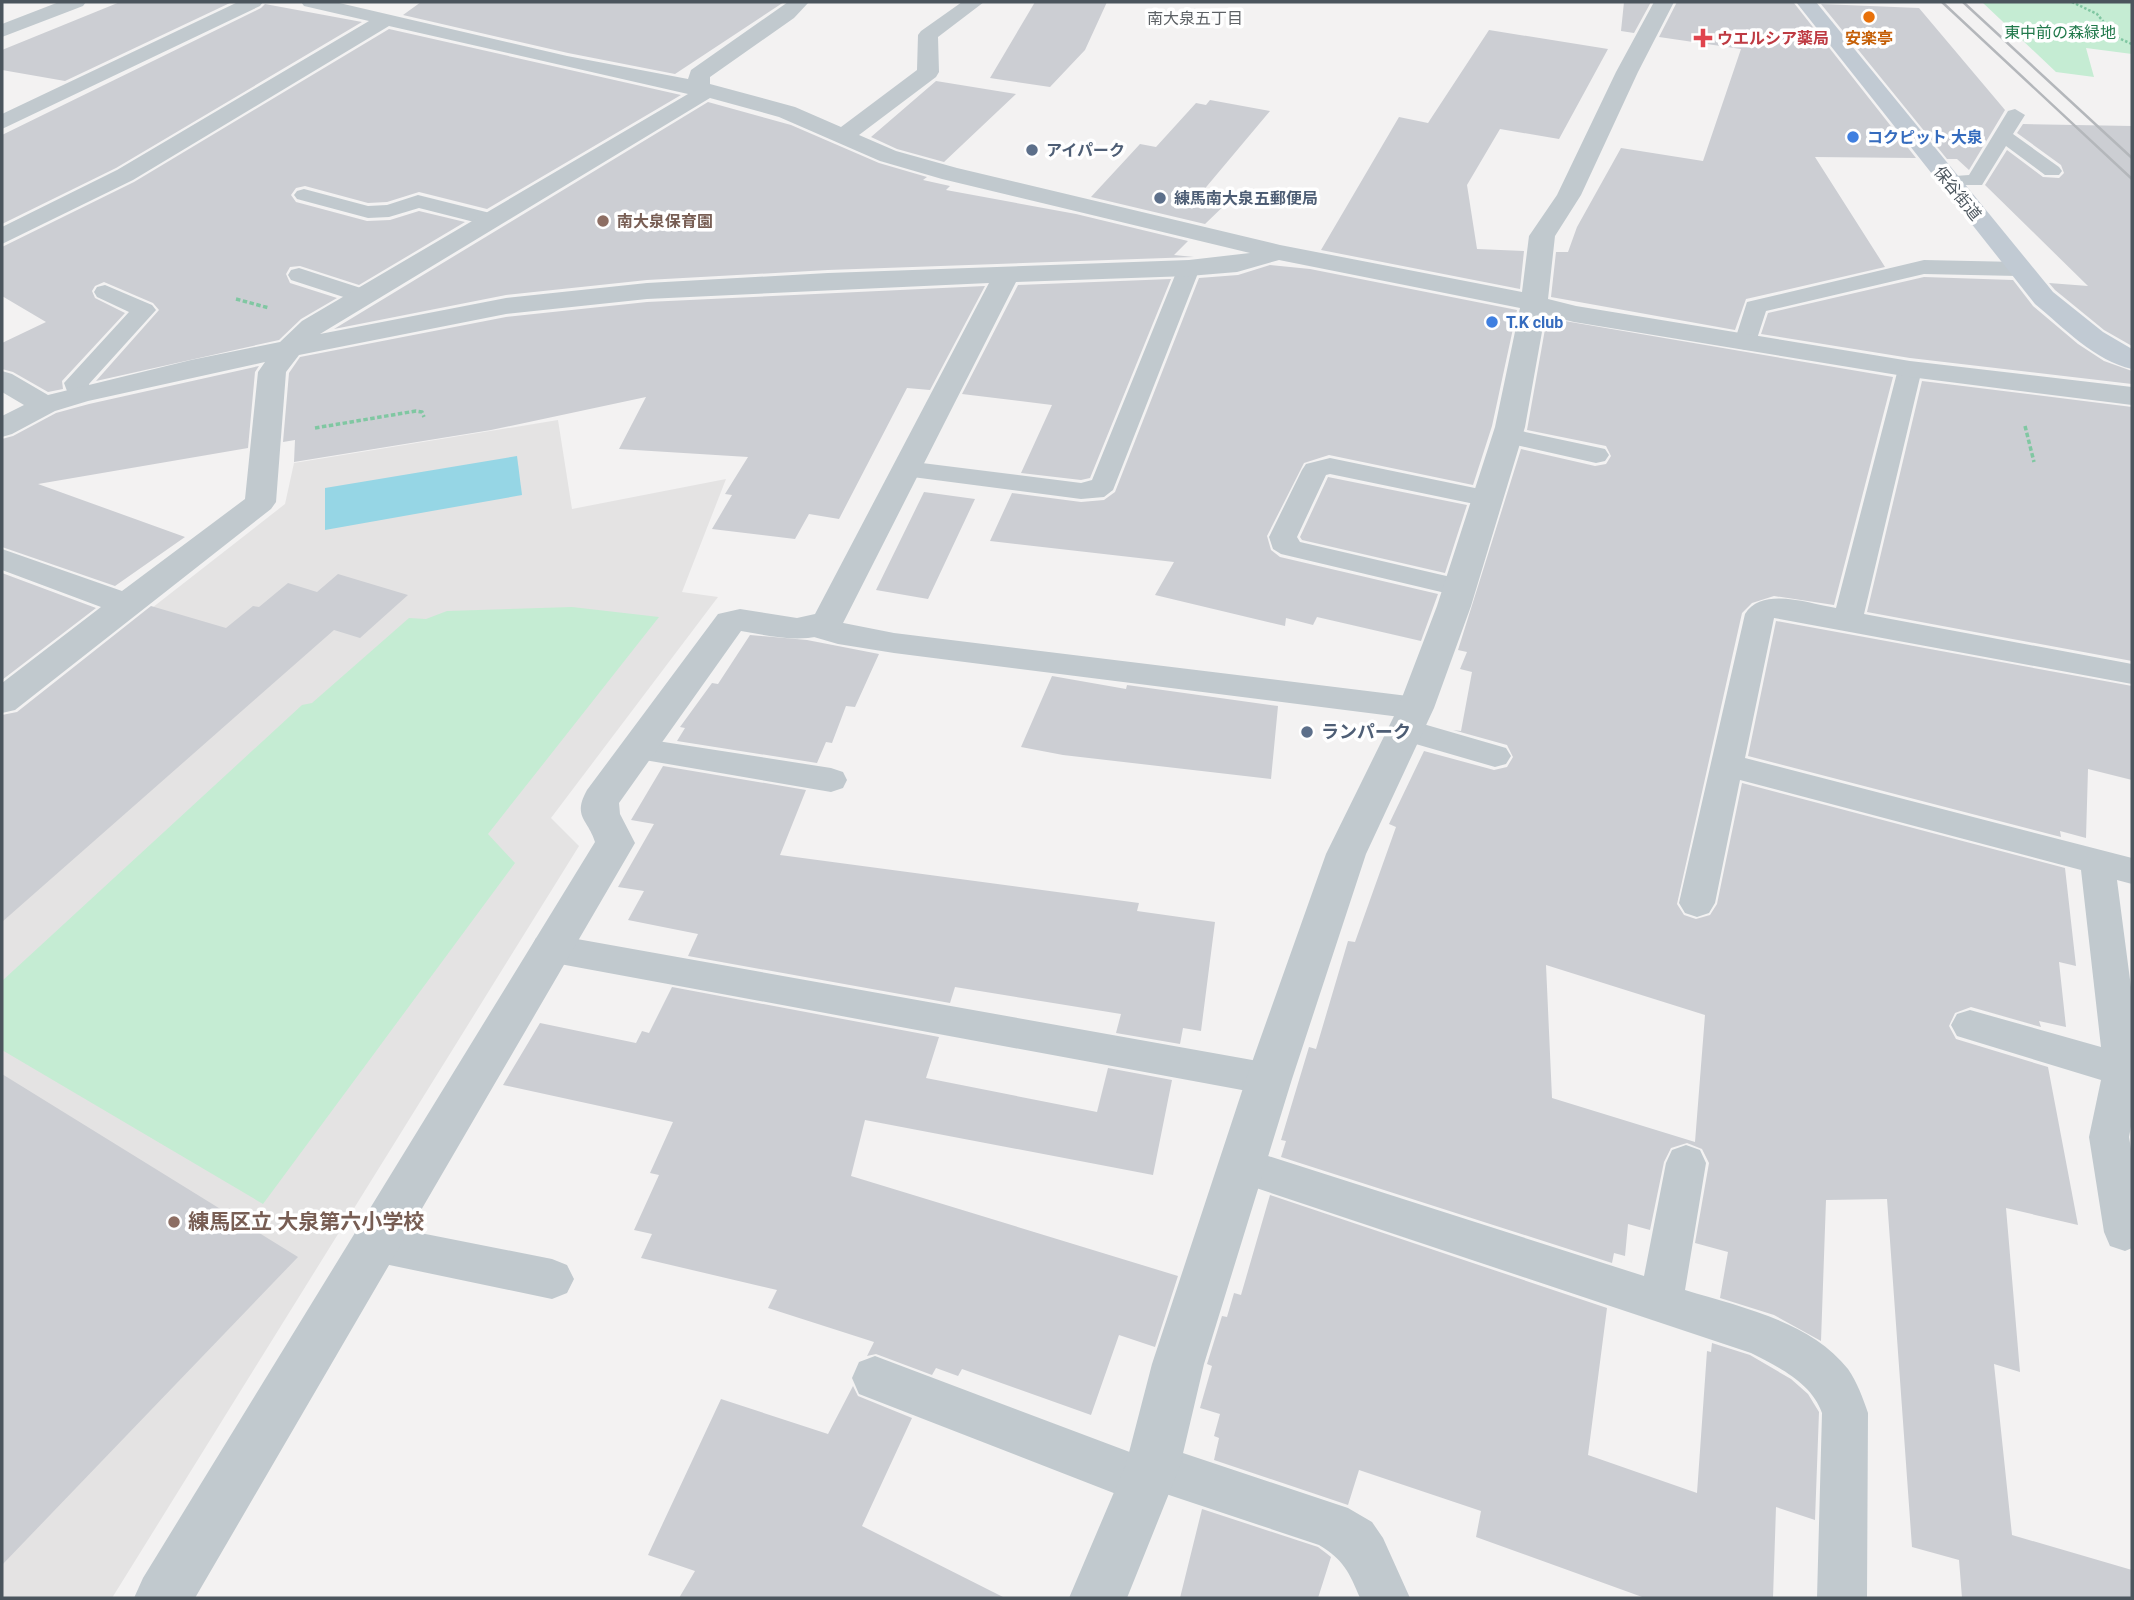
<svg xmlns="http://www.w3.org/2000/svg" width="2134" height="1600" font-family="Roboto,'Noto Sans JP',sans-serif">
<rect width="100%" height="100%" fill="#f3f2f2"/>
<path fill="#e4e3e3" d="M558,420L572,509L726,479L682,592L718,597L551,818L579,846L112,1598H2V725L285,504L294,463Z"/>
<path fill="#c5ecd3" d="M1982,2H2132V54L2086,48L2094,77L2056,72Z
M572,607L659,617L488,834L515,863L263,1204L2,1050V981L302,705L312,703L409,618L426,619L447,611Z"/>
<path fill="#96d6e5" d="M517,456L522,495L325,530V488Z"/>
<path fill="#ccced3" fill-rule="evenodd" d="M120,2H232L65,81L2,70V50Z
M421,2H784L675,74L568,53L403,15Z
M1035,2H1107L1085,50L1050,87L990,78Z
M1624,2H1651L1634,33L1621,31Z
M1677,2L1794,3L1916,158L1815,157L1885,267L1746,299L1735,330L1551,297L1556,252H1568L1577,227L1621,148L1703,161L1741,49L1659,37Z
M265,4L362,22L116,168L2,224V135L261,8Z
M1821,4L1919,8L2005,110L1969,170L1957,159H1947Z
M389,29L681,95L487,209L419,192L387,202L368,203L305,186L296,188L291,195L296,202L367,221L390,220L419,211L465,222L359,285L300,266L290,267L286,274L290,283L337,298L301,319L279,340L96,381L159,310L153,303L104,282L95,286L92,291L95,298L125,313L62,381L63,389L48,392L13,372L2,369V343L46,322L2,296V247L134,182Z
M1489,30L1608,49L1559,139L1500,129L1467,185L1477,249L1524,251L1520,289L1321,250L1399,117L1428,123Z
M936,81L1016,94L944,162L897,149L871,137Z
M1210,100L1270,111L1202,192L1231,199L1205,224L1091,197L1140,144L1156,147L1196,103L1206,105Z
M708,102L791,125L879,163L927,177L923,180L950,186L946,190L1076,214L1188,241L1174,255L1194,257L828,270L647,280L506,295L334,329Z
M2023,124L2132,126V346L2104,330L2055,290L2049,283L2088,286L1985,185L2007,150L2043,177L2059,178L2064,173L2061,165L2017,133Z
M1270,265L1310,269L1517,310L1492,426L1473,485L1329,455L1304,463L1267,536L1271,550L1280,557L1438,594L1421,641L1317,617L1313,625L1286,618L1285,626L1155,595L1174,562L990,541L1012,493L1081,502L1104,500L1115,492L1199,278L1238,275Z
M1924,277L2013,280L2033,306L2078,344L2104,361L2132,371V384L1910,358L1761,334L1768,313Z
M1171,279L1090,478L1081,480L1021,473L1052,405L962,394L1018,285Z
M985,286L930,390L907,388L839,519L809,514L795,539L712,529L732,495L725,494L748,457L619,449L646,397L491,430L294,462L295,440L283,442L289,373L300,357L506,317L647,302Z
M1547,318L1893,377L1834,605L1774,596L1752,603L1742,613L1677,904L1684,915L1696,919L1710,915L1717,904L1742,783L2065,868L2076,966L2059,962L2066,1027L2039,1021L2041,1027L1971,1007L1955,1013L1949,1026L1956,1039L2048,1067L2078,1225L2006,1208L2020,1372L1994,1364L2012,1535L2132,1570V1598H1962L1959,1560L1912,1547L1887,1199L1826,1200L1821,1341L1774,1315L1720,1298L1728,1252L1695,1243L1709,1163L1702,1149L1687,1143L1671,1148L1664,1162L1650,1230L1628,1224L1625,1256L1614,1253L1612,1263L1281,1157L1286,1141L1281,1140L1309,1047L1316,1049L1348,941L1355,942L1396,827L1389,824L1424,751L1494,770L1507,767L1513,757L1507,745L1453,730L1461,731L1472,672L1460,669L1467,652L1458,650L1521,449L1595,466L1606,464L1611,456L1606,446L1527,430ZM1546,965L1705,1015L1695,1142L1552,1098Z
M259,366L255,372L248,448L38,484L185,537L115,586L2,547V439L13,436L56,413L89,404Z
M1922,381L2132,407V661L1867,612Z
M1328,477L1467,505L1445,573L1302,540L1300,537Z
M924,492L975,499L928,599L876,590Z
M2,573L96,608L2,680Z
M338,574L408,595L360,638L334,630L2,922V715L17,712L151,606L226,628L253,606L259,607L288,583L317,592Z
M1776,621L2132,686V780L2088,769L2086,838L2060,831L2061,837L1748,756Z
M750,635L807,640L879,654L855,707L846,706L832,743L826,742L817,763L677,741L685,728L680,727L712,683L718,684Z
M1052,676L1126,689L1127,685L1278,706L1271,779L1063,755L1021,747Z
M663,766L806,790L780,855L1139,903L1137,911L1215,922L1201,1031L1183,1028L1180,1044L1116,1033L1121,1014L955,987L950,1003L688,956L698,934L628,920L644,891L618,887L654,824L631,820Z
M672,987L939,1037L926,1078L1097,1112L1108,1068L1172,1080L1153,1175L865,1120L851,1176L1178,1276L1155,1347L1119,1335L1091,1415L962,1369L958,1376L936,1368L932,1375L876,1354L867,1356L874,1342L768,1308L777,1290L641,1258L652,1234L634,1230L659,1175L650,1173L673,1122L503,1085L540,1023L636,1043L642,1031L649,1033Z
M2,1074L298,1257L2,1565Z
M1270,1195L1607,1308L1588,1455L1697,1493L1707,1351L1711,1352L1712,1343L1750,1355L1791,1379L1808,1394L1819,1412L1815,1520L1776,1507L1773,1598H1645L1476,1537L1481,1511L1359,1470L1348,1505L1214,1460L1219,1438L1214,1436L1220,1414L1200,1408L1212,1366L1207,1364L1222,1316L1227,1317L1234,1293L1241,1295Z
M853,1386L858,1396L912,1418L862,1526L1005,1598H679L695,1571L648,1555L721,1399L828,1434Z
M1202,1509L1318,1547L1326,1553L1331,1557L1318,1598H1180Z"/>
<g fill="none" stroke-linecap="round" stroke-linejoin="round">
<path stroke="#80c7a2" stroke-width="2.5" stroke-dasharray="2.5 2" stroke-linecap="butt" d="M2072,2L2097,14L2116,37L2132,44"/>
<path stroke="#80c7a2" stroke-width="3.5" stroke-dasharray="4.5 2.5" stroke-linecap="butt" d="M236,299L269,308
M2025,426L2034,462
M315,428L416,411L422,412L424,417"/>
<path fill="#c1c9ce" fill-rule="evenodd" d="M2015,109L2025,115L2013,134L2059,167L2062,171L2059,175H2045L2006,146L1982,185H1941L1938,181L1941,177L1969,175L2008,111Z
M304,189L368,206L387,205L418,195L498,215L501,220L498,225L490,226L419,208L389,217L368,218L297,199L294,195L297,191Z
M1924,260L2018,262L2026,264L2029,269L2026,274L2018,276L1924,274L1766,311L1754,348L1746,350L1738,348L1734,343L1747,302Z
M1189,261L1197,263L1200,268L1113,490L1104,497L1081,499L897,475L893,469L897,463L906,461L1081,483L1092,480L1178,268L1181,263Z
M299,268L370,291L373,296L370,301L362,303L291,280L288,275L291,270Z
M105,285L152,305L156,310L89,384L91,394L88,399L79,401L70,399L64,383L129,312L97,297L94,292L97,287Z
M1910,362L1919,364L1922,369L1864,614L2132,664V684L1774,618L1745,758L2132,858V884L2117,880L2132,995V1121L2129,1137L2132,1155V1248L2125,1251L2110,1246L2104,1232L2089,1137L2101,1080L1957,1036L1951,1025L1957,1014L1970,1010L2101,1047L2081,870L1740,780L1715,903L1709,913L1697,917L1685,913L1679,903L1745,614C1763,586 1809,604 1836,608L1898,369L1901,364Z
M1507,428L1605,449L1609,455L1605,461L1596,463L1498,441L1494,436L1498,431Z
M1330,458L1499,493L1503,499L1499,505L1489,507L1330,474L1326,475L1297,537L1300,542L1468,581L1472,587L1468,593L1458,596L1281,554L1273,549L1269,537L1302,470L1306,464Z
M818,618L894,633L1416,697L1427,700L1432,708L1427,716L1416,719L894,653L838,644L807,635L803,628L807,621Z
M1406,719L1506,748L1511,756L1506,764L1495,767L1395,738L1390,730L1395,722Z
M638,738L831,768L843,772L847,780L843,788L831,792L627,757L622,749L627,741Z
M549,934L1269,1063L1283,1067L1288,1079L1283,1091L1269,1095L549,962L536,958L531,948L536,938Z
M1686,1145L1700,1150L1706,1163L1685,1290C1740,1307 1810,1321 1848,1369C1857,1382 1863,1398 1868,1413L1867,1598H1817L1822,1413C1812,1383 1777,1366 1751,1353L1229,1179L1223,1166L1229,1153L1243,1148L1644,1276L1666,1163L1672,1150Z
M375,1224L552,1259L567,1265L574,1279L567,1293L552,1299L375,1262L360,1257L354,1243L360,1229Z
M875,1356L1135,1454L1136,1449L1153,1443L1348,1508L1372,1522L1383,1538L1410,1598H1360C1349,1572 1344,1560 1319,1545L1166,1494L1164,1499L1147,1506L859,1394L852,1378L859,1362Z"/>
<path fill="#c1c9ce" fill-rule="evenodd" d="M59,2H86L83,6L2,37V24Z
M238,2H263L260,6L2,129V114Z
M301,2H335L567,56L688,79L691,70L788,2H809L794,18L710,77V84L795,107L841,127L917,70L918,35L921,31L962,2H984L938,37L939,72L936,77L859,135L896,151L957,168L1280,245L1522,292L1529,236L1557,195L1616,72L1654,2H1674L1638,72L1581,195L1555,236L1548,299L1576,306L1910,361L2132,387V405L1910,377L1574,322L1545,315L1525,427L1471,606L1434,708L1366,854L1292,1079L1204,1364L1180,1466L1127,1598H1069L1126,1464L1152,1364L1246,1079L1326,854L1398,708L1437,606L1495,427L1520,308L1279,260L1237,272L1189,276L1016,282L840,629C807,645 776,637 741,631L619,803L620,814L635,843L195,1598H134L143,1578L595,842C588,819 572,817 587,790L718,614L740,609L797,618L815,614L989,283L647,299L506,314L299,355L286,372L276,502L271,509L15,710L2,713V683L101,607L2,570V549L122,591L245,499L258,372L265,362L88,401L55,411L12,434L2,437V416L24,405L2,392V371L12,374L48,395L191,360L280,342L302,321L688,94L389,26L133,180L2,244V227L117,170L369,21L304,6ZM710,98L779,117L880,161L942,179L1250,253L1189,260L828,273L647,283L506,298L320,334Z"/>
<path fill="#c1cad3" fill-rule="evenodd" d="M1796,2H1816L2053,292L2103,332L2132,349V369C2095,361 2063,327 2035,304Z"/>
<path stroke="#b4b7bb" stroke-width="2.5" d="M1942,2L2132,179
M1963,2L2132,158"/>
</g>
<circle fill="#e8710a" stroke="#fff" stroke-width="2.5" cx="1869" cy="17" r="7"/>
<path fill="#e0444e" stroke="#fff" stroke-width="2.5" d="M1699.5 27.5h7v7h7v7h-7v7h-7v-7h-7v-7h7z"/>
<g fill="#3f7fe0" stroke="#fff" stroke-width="2.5">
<circle cx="1853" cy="137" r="7"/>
<circle cx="1492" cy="322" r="7"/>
</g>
<g fill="#5c6f8a" stroke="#fff" stroke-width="2.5">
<circle cx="1032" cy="150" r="7"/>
<circle cx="1160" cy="198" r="7"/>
<circle cx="1307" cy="732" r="7"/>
</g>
<g fill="#8d6e63" stroke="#fff" stroke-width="2.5">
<circle cx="603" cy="221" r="7"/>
<circle cx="174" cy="1222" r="7"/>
</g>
<g text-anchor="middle" stroke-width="7" stroke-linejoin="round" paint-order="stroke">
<g font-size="16" fill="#5e6266" stroke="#fff">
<text x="1195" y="24">南大泉五丁目</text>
</g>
<g font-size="16" fill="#21794b" stroke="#fff">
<text x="2060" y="38">東中前の森緑地</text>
</g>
<g font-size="16" font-weight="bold" fill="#be3a42" stroke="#fff" text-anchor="start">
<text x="1717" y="44">ウエルシア薬局</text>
</g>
<g font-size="16" font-weight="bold" fill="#c56008" stroke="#fff">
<text x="1869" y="44">安楽亭</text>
</g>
<g font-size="16" font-weight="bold" fill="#366cbe" stroke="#fff" text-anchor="start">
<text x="1867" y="143">コクピット 大泉</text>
<text x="1506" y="328">T.K club</text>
</g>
<g font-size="16" font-weight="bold" fill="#4e5e75" stroke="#fff" text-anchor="start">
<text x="1046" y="156">アイパーク</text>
<text x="1174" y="204">練馬南大泉五郵便局</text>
</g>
<g font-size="16" fill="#4b555d" stroke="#fff">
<text transform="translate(1958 193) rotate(51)" y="6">保谷街道</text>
</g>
<g font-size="16" font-weight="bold" fill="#785e54" stroke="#fff" text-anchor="start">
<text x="617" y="227">南大泉保育園</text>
</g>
<g font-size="18" font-weight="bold" fill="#4e5e75" stroke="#fff" text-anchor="start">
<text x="1321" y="738">ランパーク</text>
</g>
<g font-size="21" font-weight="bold" fill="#785e54" stroke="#fff" text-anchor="start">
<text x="188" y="1229">練馬区立 大泉第六小学校</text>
</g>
</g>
<rect width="2134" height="1600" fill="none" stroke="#4b555d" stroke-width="7"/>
</svg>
